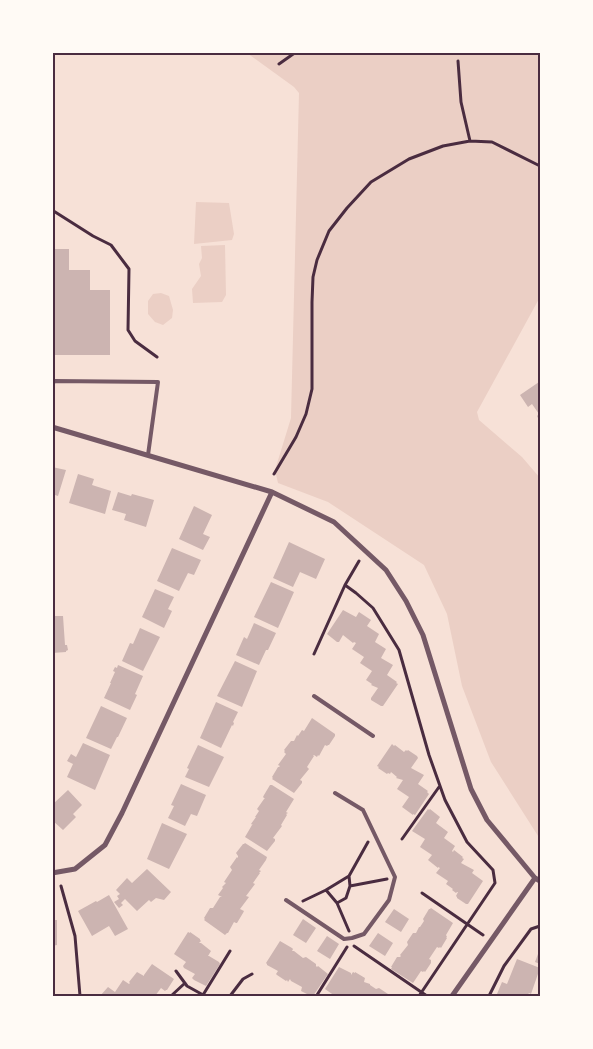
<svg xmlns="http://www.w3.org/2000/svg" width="593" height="1049" font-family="'Public Sans',sans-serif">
<rect width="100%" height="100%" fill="#f7e1d7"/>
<path fill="#ebcfc5" d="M247,53H540V297L477,412L479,420L522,457L540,478V839L491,762L462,686L447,614L424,565L328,502L278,483L275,470L291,418L299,93L294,87Z
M196,202L229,203L234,234L232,240L194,244Z
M225,245L226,295L222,302L193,303L192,289L201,276L199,264L202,258L201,246Z
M161,293L169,296L173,310L172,318L163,325L155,322L148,314V301L153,294Z"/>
<path fill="#ccb4b1" d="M52,249H69V270H90V290H110V355H52Z
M539,382L540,384V422L537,416L539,414L532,404L528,407L520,395Z
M52,467L66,470L58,496L52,494Z
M78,474L94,479L92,485L111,491L105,514L69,503Z
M118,492L131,496L132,494L154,500L146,527L124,520L126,514L112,510Z
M194,506L212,515L203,534L210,537L203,550L179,539Z
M289,542L325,559L316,579L300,572L293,587L273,578Z
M172,548L201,560L194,575L188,573L179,591L157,581Z
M271,582L294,592L278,628L254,617Z
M155,589L174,597L168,609L172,611L164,628L142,617Z
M343,610L356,617L359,612L371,620L367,626L379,634L375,642L386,649L381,658L393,665L387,675L397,682L396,683L398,684L383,706H381L371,700V698L378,688L371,685L372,684L366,680L372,671L360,663L364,657L352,649L356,643L354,642L353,643L343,635L339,642H337L327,634Z
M52,616H63L65,645H67L68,650L66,651V652L52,653Z
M254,623L276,633L268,650H266L259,665L236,655L244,637L247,639Z
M140,628L160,637L143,671L122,661L130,643L133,644Z
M235,661L257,671L242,707L217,696Z
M118,665L143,676L135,694L137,695L130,710L104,698L111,683H110L115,672L113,671L115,667L117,668Z
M216,702L238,712L233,722L234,723L233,726L232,725L221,748L200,738Z
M101,706L127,718L118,737H117L111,749L86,738Z
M312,718L335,734V736L329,745H328L327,746L325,745L319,756L318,755L317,757L314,755L313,756H314L307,767L309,769L300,780L302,781V783L294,793L272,779L273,778L272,777L278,767H279L280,766L278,765L286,754L284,752L285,751L284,750L291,741H294L297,735L298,736L302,730L304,731Z
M83,743L110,755L95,790L67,777L73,764L67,761L71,754L76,757Z
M392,744L394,746L395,745L404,752L406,750L407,751L408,750L417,756L418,758L411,768L424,775L418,784L428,791L427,792L429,794L415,815L413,814V815L402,807L409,797L397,789L403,780L396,778L397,777L391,772L390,774L388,773L387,774L378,768L379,767L377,766Z
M198,745L224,757L209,787L185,777L189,769L187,768Z
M181,784L206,795L197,816L191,814L185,826L168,818L174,806L171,805Z
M270,785H272L294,799L286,812L288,813L286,814L287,815L281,825L282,826L273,838L275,839V841L267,851L245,837L252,825H253L251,824L256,817H255L259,811L257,809L264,799H265L263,797L264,795Z
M68,790L82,805L73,814L76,817L63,830L52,820V805Z
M428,809L429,810L430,809L440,817L436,823L448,832L444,838L455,846L452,851L453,852L454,850L463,857L462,858L464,859L461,863L474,870L472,873L483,881L468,904H466L457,898V897L456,896L458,892H457L456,893L452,890L453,889L446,884L448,881L436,873L440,868L438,867V868L428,860L432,855L420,847L425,839L412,831Z
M162,823L187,834L169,869L147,859Z
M245,843L267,857L266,860L259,870L261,871L259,873H260L253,883L255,884L246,896L249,897L240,909L244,911L243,913L237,923H236L234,922L228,933H227L225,935L204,920L205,919L204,918L210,908H213L220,897H222L218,895L223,888L222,887L226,883L224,882L232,870L230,867L237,857L238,858V856L236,853L243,844H244Z
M147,869L171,892L164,900L156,898L151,902L149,900L137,911L125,899L121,903L123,905L119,908L114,902L119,899L117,896L120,894L116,890L127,878L132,883Z
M109,895L128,929L115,936L109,926L92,936L78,911L96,901L97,902Z
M431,908L453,923L446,935L447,937L446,938H447L441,948L440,947L439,948L437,947L429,959L431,960V963L425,972L424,971L423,972L421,971L413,983L391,969L392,967H391L397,957H400L401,956L400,955L408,945L407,942L413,933H416L419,927H420L424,921L423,919L429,909H430Z
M394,909L409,919L401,932L385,922Z
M303,919L316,928L306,943L293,935Z
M52,920H57V945L52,946Z
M188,932L190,933V932L200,939V940L201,941L199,943H201L211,951L208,956H209L219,962L220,964L206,986L194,980L192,978L195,974L184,968L183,966L186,962L174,954Z
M378,933L393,943L385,956L369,946Z
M327,936L339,944L330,959L317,951Z
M280,941L292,948L293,949L292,951H294L303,958L306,957L316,964V966L317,967L318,966L328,974L313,996H311L301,991L302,987L291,981L290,979L288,982L287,980L286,981L277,975L276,974L278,971L267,965V964L266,963Z
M538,954L540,955V964L535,962Z
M517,959L540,968L531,994L529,993L527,996H495L496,994H497L502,982L507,984Z
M152,964L174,979L167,990H166L165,991L161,988L155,996H100L108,987L115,992L123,980L129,984L130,983L129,982L137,972L144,976V975Z
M339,967L351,973V975L353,972L355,973V972L365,978L364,982L370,984V985L376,989L379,988L391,996H341L339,994L337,996H335L325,989Z"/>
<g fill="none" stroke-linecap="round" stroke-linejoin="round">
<path stroke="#4a2c40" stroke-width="3" d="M458,61L461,102L470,141
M279,64L296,52
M52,210L93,236L111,245L129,269L128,330L135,341L157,357
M274,474L296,437L306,414L312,389V302L313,277L317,260L329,231L347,208L371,182L409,159L443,146L470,141L492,142L540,166
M359,561L345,585L356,593L373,608L399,650L429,755L445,800L467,842L493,870L495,883L419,996
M314,654L345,585
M402,839L439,787
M349,876L350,886L387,879
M61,886L75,936L80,996
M326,890L337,903L346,898L350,886
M422,893L483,935
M303,901L326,890L349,876L368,842
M337,903L349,931
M354,946L427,996
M176,971L187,986L205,996
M203,995L230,951
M317,995L347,947
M171,996L185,983
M230,996L243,979L252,974
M489,996L504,966L531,929L540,926"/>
<path stroke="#755966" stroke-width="4" d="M52,386L54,381L158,382L148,455
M314,696L373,736
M286,900L344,939L352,938L364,934L389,900L395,877L363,810L335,793"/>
<path stroke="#755966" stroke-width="5" d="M52,427L272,492L334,522L386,570L406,601L423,635L471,789L487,820L535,878L540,881
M52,873L75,869L105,845L122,813L272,492
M452,996L535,878"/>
</g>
<rect width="593" height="1049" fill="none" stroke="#fffaf5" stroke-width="108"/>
<rect x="54" y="54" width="485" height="941" fill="none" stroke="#4a2c40" stroke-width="2"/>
</svg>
